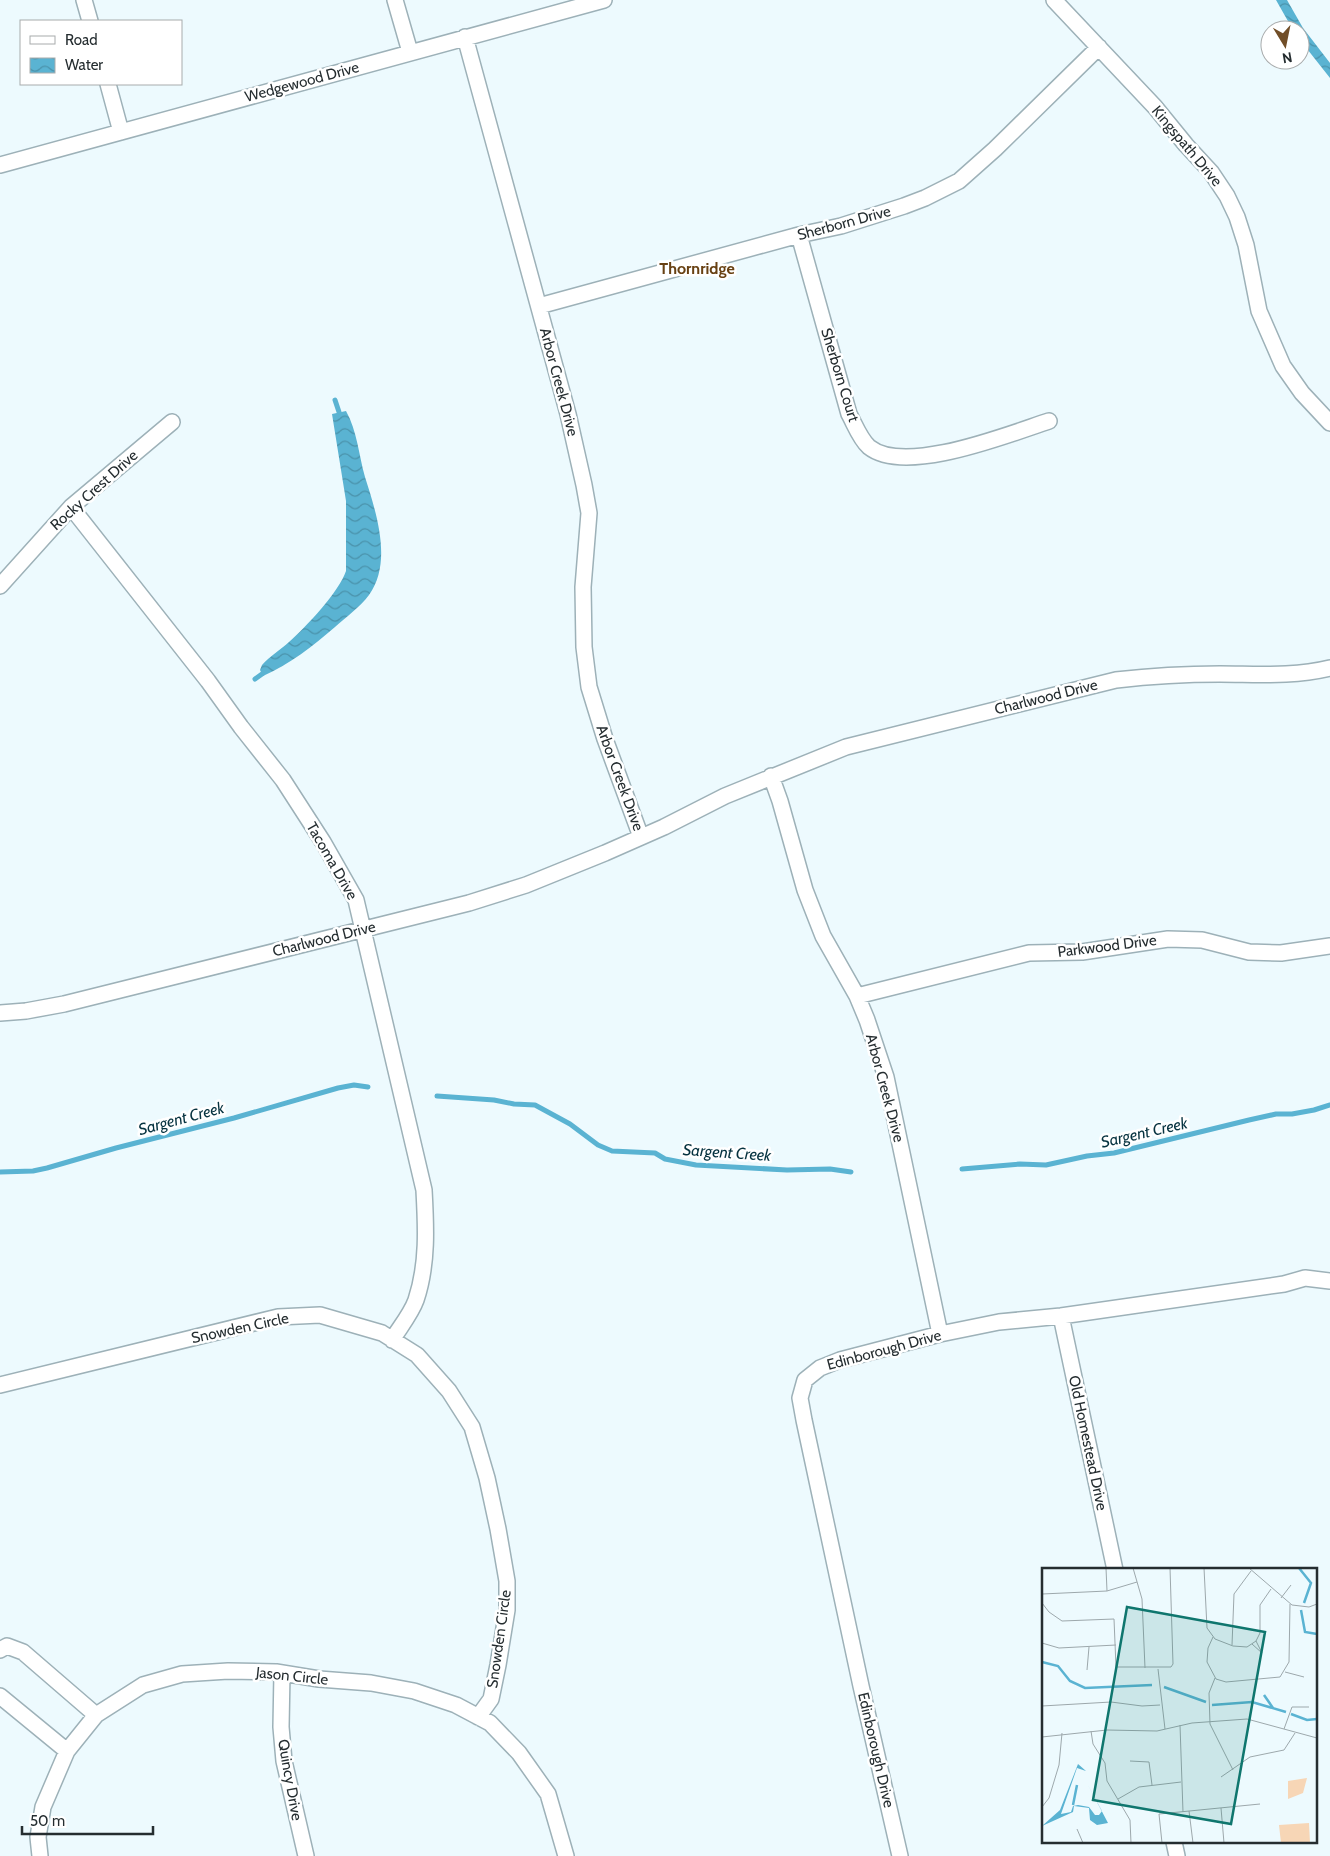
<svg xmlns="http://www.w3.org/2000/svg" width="1330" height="1856" font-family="Cabin,sans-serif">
<defs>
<pattern id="water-waves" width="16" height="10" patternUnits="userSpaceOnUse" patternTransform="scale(1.25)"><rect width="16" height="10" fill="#5ab3d2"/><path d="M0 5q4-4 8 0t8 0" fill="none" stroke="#4a92ab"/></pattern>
</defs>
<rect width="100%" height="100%" fill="#edfafe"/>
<path fill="url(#water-waves)" d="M1276,0H1287L1303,28L1330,63V78L1300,40V30H1293Z
M346,411C357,430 359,456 365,477C376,512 393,562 369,595C360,607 346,617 335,627C313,646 290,664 263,676L260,670L262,665C270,656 280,650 289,642C306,627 339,592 346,571V501L332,414Z"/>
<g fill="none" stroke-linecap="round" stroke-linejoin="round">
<path stroke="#5ab3d2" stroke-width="5" d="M335,400L339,412
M255,679L262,674
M437,1096L494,1100L514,1104L535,1105L570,1124L598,1145L612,1151L655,1153L665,1159L696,1165L787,1170L830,1169L851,1172
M962,1169L1020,1164L1046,1165L1087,1156L1114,1153L1249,1120L1276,1114H1292L1314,1110L1330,1105
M0,1172L33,1171L47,1168L116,1148L234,1118L338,1088L354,1085L368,1087"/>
<g stroke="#9db1b8" stroke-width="18">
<path id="street" d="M84,0L90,21
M395,0L410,52
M1054,0L1155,107L1186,145L1211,172L1227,196L1237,217L1246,245L1259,311L1283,366L1302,393L1330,423
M465,37L568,414L584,485L589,513L583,587L584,647L589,687L605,739L641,837
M108,84L121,132
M0,165L604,0
M799,235L849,414C855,425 860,439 869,447C905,476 1009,434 1049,421
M539,306L799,235L841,226L904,206L925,198L959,181L995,149L1099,47
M71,507L208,681L241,727L283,780L323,842L356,900L424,1190C426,1226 428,1264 416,1300C411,1314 400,1327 392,1340
M0,586L71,507L172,422
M771,776L780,801L805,890L823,936L857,996L867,1020L886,1077L940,1334
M857,996L1029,953L1082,952L1168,939L1202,940L1249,952L1281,953L1330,946
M0,1013L26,1011L64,1004L469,903L526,885L605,853L664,827L725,796L846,747L1116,680C1151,676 1185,674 1220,674C1257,674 1293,677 1330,668
M1061,1316L1115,1570
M0,1385L278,1317L320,1315L382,1333L417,1355L449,1391L472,1427L487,1478L498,1529L507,1581V1610L498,1665L491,1699L478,1717
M0,1650L7,1646L23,1652L96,1715
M282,1673L281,1727L284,1761L306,1856
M0,1696L67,1751
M1174,1842L1177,1856
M40,1856L38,1837L43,1807L67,1751L96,1715L143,1685L182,1674L228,1671L276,1672L319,1679L371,1683L414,1691L456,1705L490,1723L519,1753L548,1794L566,1856
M900,1856L861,1686L804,1420L800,1398L805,1380L820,1368L840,1360L940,1334L999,1322L1061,1316L1284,1284L1305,1278L1330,1281"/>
</g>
<use href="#street" stroke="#fff" stroke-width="15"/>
</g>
<g text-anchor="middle" stroke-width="5" stroke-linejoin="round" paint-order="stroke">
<g font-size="15" fill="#252d30" stroke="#fff">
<text transform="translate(302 82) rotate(-15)" y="5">Wedgewood Drive</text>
<text transform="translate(1187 146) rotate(50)" y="5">Kingspath Drive</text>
<text transform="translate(844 223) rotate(-15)" y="5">Sherborn Drive</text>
<text transform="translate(840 375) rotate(73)" y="5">Sherborn Court</text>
<text transform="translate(559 382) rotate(75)" y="5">Arbor Creek Drive</text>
<text transform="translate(94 490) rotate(-42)" y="5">Rocky Crest Drive</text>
<text transform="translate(1046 697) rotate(-14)" y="5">Charlwood Drive</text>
<text transform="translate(620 778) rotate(70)" y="5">Arbor Creek Drive</text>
<text transform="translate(332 861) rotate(60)" y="5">Tacoma Drive</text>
<text transform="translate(324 939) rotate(-14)" y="5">Charlwood Drive</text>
<text transform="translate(1107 946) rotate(-7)" y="5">Parkwood Drive</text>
<text transform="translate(885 1088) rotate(75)" y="5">Arbor Creek Drive</text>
<text transform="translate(240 1328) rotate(-12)" y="5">Snowden Circle</text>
<text transform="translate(884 1350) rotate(-15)" y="5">Edinborough Drive</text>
<text transform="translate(1088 1443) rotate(78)" y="5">Old Homestead Drive</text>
<text transform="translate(499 1639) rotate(-82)" y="5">Snowden Circle</text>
<text transform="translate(292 1676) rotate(6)" y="5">Jason Circle</text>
<text transform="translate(876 1750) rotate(77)" y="5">Edinborough Drive</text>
<text transform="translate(290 1780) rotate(80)" y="5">Quincy Drive</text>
</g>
<g font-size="16" font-weight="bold" fill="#684113" stroke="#fff">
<text x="697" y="274">Thornridge</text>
</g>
<g font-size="16" font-style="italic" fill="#073340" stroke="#fff">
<text transform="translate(181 1118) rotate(-15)" y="6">Sargent Creek</text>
<text transform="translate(1144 1132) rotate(-13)" y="6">Sargent Creek</text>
<text transform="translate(727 1152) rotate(4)" y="6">Sargent Creek</text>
</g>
</g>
<g transform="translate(1042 1568)">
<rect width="275" height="275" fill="#edfafe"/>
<path d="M265,210L261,225L246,231V213ZM267,255L268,275H239L237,257Z" fill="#f7d6b6"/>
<path d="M36,196L44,203L35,200L19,246L29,244L31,238L36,237L47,239L53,247H57L60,243L46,217L66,255L55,257L48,252L47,240L32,238L31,244L0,258L18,242Z" fill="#5ab3d2"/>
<path fill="none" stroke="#5ab3d2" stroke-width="2.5" d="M257,0L269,15L262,35M259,42L263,64L275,66M0,94L16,98L28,113L43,120L110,117M122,119L164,134M222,127L231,140M170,137L210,134L244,144M249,146L265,152L275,151M31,237L35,217"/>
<path fill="none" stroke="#9da8ac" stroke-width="1" d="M64,0L65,23M91,0L100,31L103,100M162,0L165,60L173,71L191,78L205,79L214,73L218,65V37L229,21M207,0L250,37L267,39L275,36M0,26L65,23L95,14M239,30L249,17M0,35L7,44L20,53L72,51L74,99H129L131,96L128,0M171,69L166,80L165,94L174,111L184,114L238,109L247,94L248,36M0,75L17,80L74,77M210,76L220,85L214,73M190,77L192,26L209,3M116,101L123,161M45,102L47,79M243,104L262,109M173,110L167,125L168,156L191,202M0,138L69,134L100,138L118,137M138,157L141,244M242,161L250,139H267M49,163L51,176L63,195L65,213L88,252L89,275M0,169L65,162L115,163L150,155L205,151L275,170M88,193L107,194L110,217M179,209L208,189L242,182L253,165M76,231L97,219L139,214M0,239L7,230L17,197L20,165M179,240L182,275M147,243L151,275M35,261L41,275M120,275L117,246L218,236"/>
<path fill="#0f766e" fill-opacity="0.15" stroke="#0f766e" stroke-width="2.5" d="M85,39L223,64L189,256L51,232Z"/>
<rect width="275" height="275" fill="none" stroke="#252d30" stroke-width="2.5"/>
</g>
<rect x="20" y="20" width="162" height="65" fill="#ffffff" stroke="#a8abac"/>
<rect x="30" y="36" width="25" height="8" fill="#ffffff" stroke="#a8abac"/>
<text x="65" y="45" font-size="15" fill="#252d30">Road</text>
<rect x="30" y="58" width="25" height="15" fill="url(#water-waves)" stroke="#a8abac"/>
<text x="65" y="70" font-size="15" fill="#252d30">Water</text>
<g transform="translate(1285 45) rotate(170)"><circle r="24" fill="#ffffff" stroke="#a8abac"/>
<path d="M0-4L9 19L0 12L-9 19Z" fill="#714e28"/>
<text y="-8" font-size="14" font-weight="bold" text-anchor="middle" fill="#252d30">N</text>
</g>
<path d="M22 1826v8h131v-8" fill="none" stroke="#252d30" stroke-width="2.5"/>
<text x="30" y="1826" font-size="15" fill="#252d30" stroke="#ffffff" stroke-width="4" paint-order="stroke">50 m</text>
</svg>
